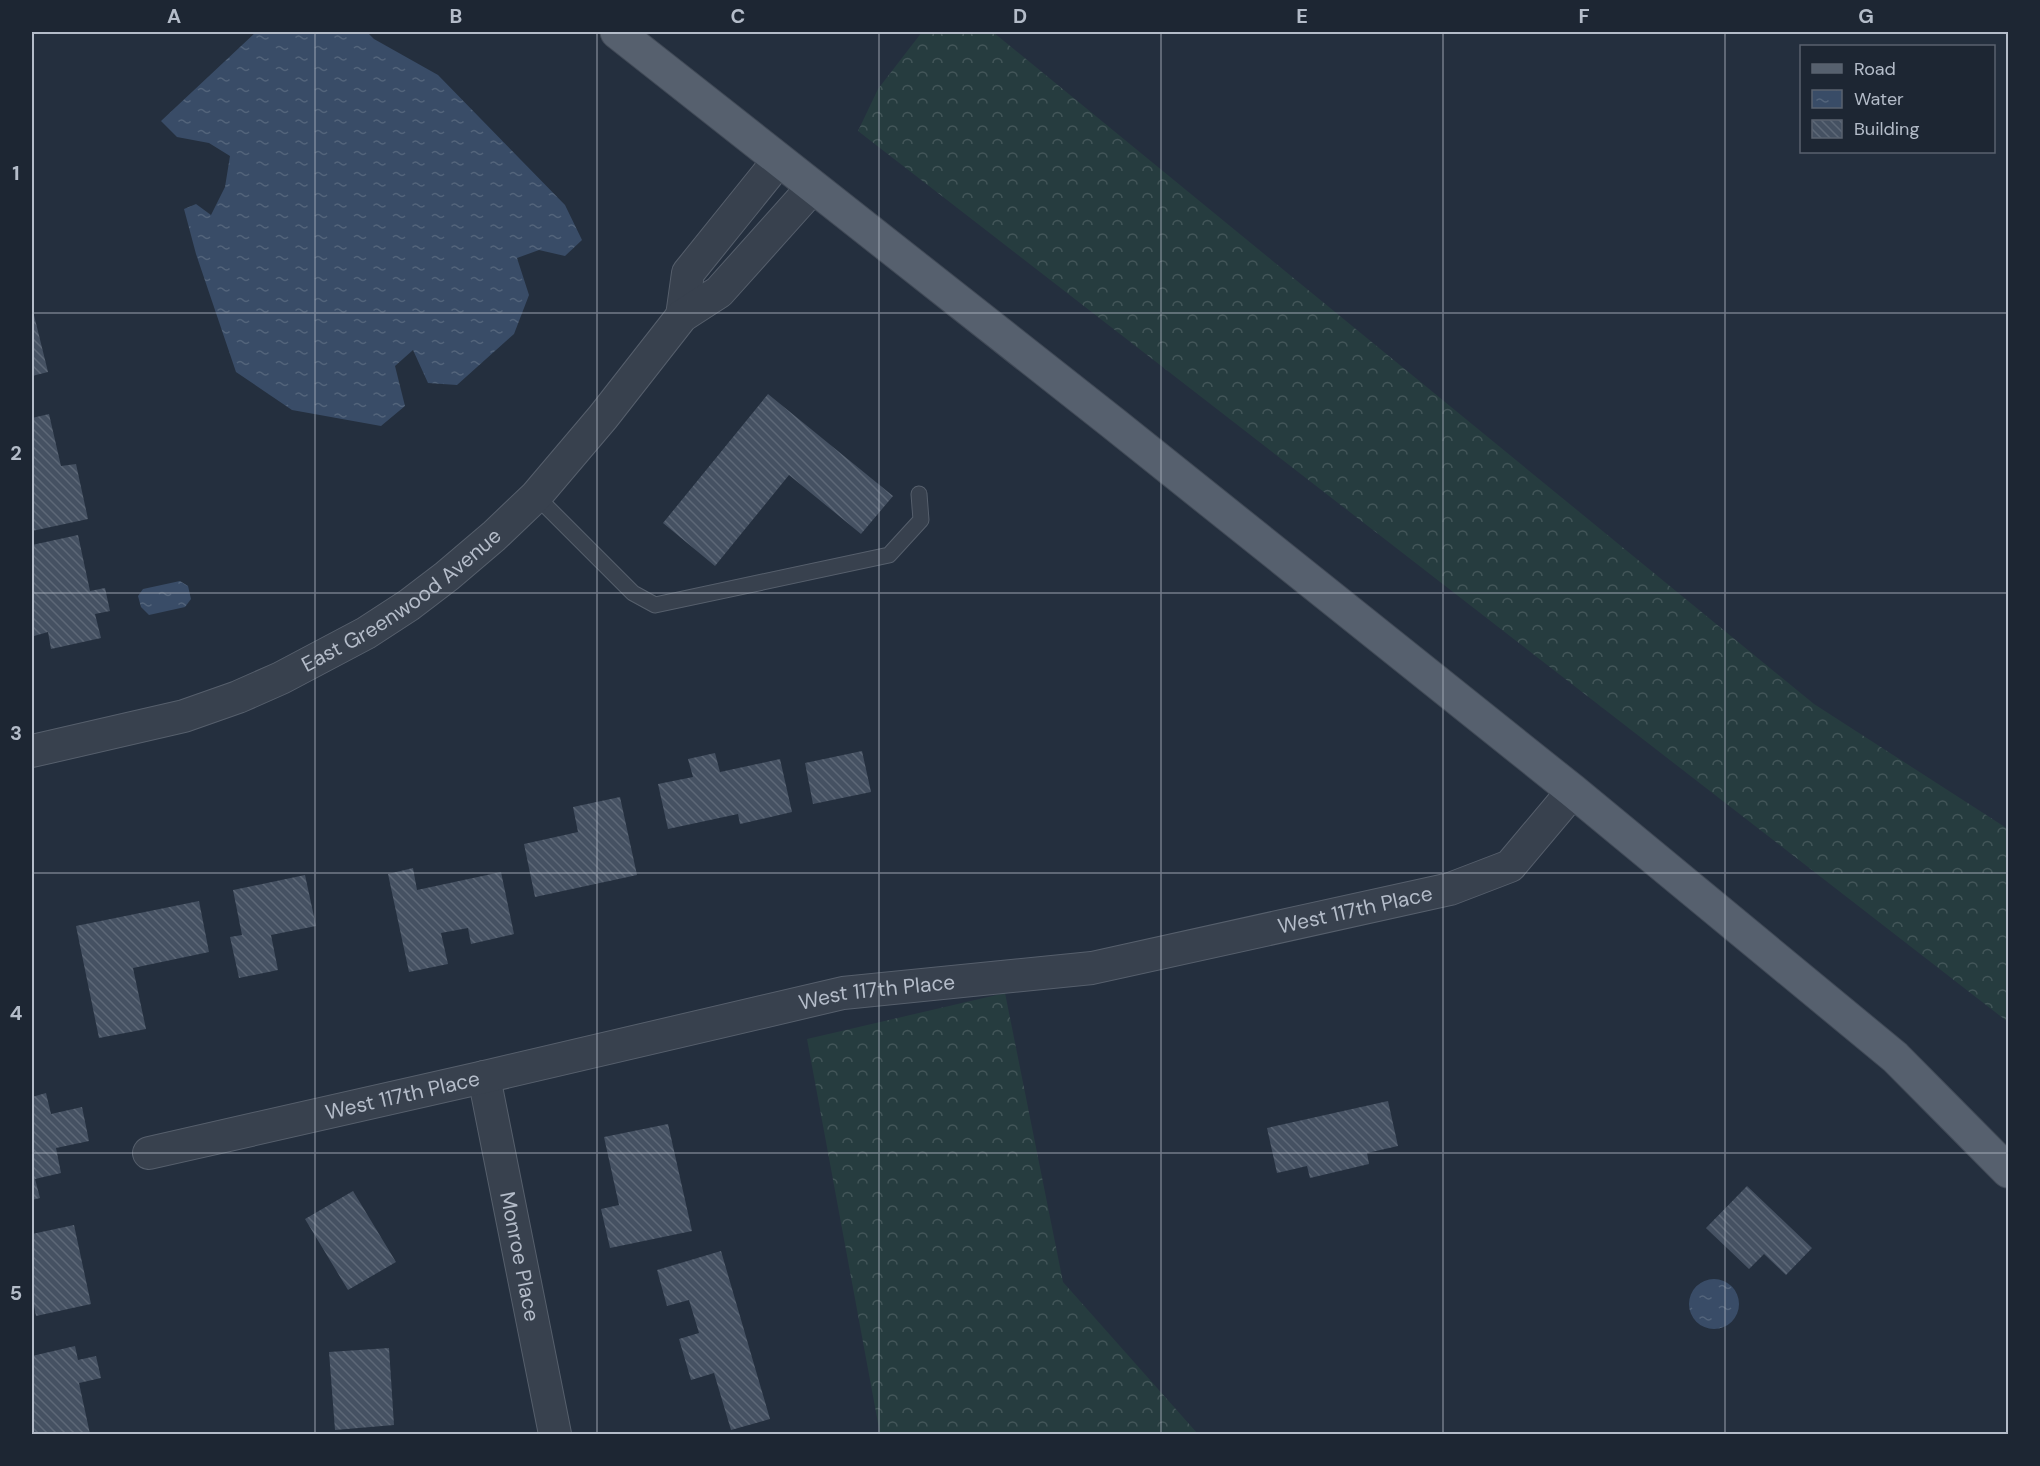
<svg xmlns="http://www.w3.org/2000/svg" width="2040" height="1466" font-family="'DM Sans',sans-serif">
<defs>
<pattern id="forest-crowns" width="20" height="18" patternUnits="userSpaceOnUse" patternTransform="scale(1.5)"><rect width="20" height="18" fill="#263c3f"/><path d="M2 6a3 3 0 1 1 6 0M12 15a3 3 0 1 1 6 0" fill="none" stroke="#435659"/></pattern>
<pattern id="water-ripples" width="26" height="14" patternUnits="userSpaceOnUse" patternTransform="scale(1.5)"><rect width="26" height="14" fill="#394c67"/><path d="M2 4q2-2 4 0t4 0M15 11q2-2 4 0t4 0" fill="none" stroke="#53647b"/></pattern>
<pattern id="building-back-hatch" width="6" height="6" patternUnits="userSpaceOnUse" patternTransform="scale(1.5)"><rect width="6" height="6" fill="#455162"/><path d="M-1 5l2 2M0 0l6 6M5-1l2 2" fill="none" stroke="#5d6877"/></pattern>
</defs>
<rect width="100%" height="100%" fill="#242f3e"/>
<path fill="url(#forest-crowns)" d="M922,32H993L1814,704L2008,829V1022L858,131L878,89Z
M1005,993L1063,1282L1198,1434H880L807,1039Z"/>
<path fill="url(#water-ripples)" d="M256,32H367L374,39L438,75L565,205L582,240L565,256L539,250L517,258L529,295L514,334L457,385L428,383L413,350L395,366L405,406L381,426L292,410L236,372L196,254L184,209L196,204L211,215L225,187L230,156L209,143L177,137L161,121Z
M180,581L188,586L191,599L185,607L149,615L141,607L138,596L143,589Z
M1689 1304a25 25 0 1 1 50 0a25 25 0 1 1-50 0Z"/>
<path fill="url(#building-back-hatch)" d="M32,307L48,372L32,376Z
M768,394L893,496L861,534L789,475L715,566L663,523Z
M49,414L61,466L76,464L88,519L32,531V418Z
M78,535L90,591L105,588L110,611L95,614L101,638L51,649L48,632L34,636L32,623V545Z
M862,751L871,792L813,804L805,763Z
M715,753L720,772L780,759L792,812L740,824L738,814L668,829L658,784L693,777L688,759Z
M620,797L637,875L535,897L524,844L578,832L573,807Z
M413,868L417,890L501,872L514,934L471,944L468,928L441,933L448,964L409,972L388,874Z
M305,875L316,926L271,935L278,970L239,978L230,937L242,935L233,890Z
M199,901L209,952L133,968L146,1029L99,1038L76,926Z
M46,1093L51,1114L82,1107L89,1141L56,1148L61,1173L35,1179L40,1198L32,1200V1097Z
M1388,1101L1398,1146L1367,1153L1369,1164L1310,1178L1307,1166L1277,1173L1267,1128Z
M668,1124L692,1231L610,1248L601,1209L619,1205L604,1137Z
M1747,1186L1812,1248L1786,1275L1764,1254L1749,1269L1706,1228Z
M353,1191L396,1262L348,1290L305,1219Z
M74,1225L91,1304L36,1316L32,1296V1234Z
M721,1251L770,1419L731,1430L714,1373L691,1380L679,1339L699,1333L689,1300L667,1306L657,1270Z
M75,1346L78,1360L96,1356L101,1378L79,1383L90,1434H33L32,1426V1356Z
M389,1348L394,1425L335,1430L329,1352Z"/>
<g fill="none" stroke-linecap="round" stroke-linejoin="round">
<g stroke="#565f6c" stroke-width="17">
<path id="service" d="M536,496L633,593L655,605L889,555L921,520L919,494"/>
</g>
<g stroke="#565f6c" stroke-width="34">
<g id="minor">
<path d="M682,316L688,273L779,160"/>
<path id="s1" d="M32,751L184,716L238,697L281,678L366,633L409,605L447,576L494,536L536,496L603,417L682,316L719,292L813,187"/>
<path id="s2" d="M484,1077L555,1434"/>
<path id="s3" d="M149,1153L484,1077L843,993L1092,968L1450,889L1510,866L1573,791"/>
</g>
</g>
<g stroke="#414a57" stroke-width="35">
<path id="primary" d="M617,32L1113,423L1573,791L1895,1057L2008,1171"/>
</g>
<use href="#service" stroke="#38414e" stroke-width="15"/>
<use href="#minor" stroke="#38414e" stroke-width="32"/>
<use href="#primary" stroke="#56606e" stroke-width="33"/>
</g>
<path fill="none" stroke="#b4bcc9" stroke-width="1.5" stroke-opacity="0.55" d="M315,32V1434M597,32V1434M879,32V1434M1161,32V1434M1443,32V1434M1725,32V1434M32,313H2008M32,593H2008M32,873H2008M32,1153H2008"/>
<g text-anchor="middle" stroke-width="4.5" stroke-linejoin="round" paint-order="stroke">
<g font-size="21" fill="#b4bcc9" stroke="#1d2633">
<text dy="7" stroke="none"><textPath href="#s1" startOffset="404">East Greenwood Avenue</textPath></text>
<text dy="7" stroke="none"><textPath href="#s3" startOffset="1232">West 117th Place</textPath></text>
<text dy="7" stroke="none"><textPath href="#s3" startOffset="746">West 117th Place</textPath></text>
<text dy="7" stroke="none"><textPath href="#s3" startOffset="260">West 117th Place</textPath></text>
<text dy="7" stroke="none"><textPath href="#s2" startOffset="183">Monroe Place</textPath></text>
</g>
</g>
<rect width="2040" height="1466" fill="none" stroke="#1d2633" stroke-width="66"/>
<rect x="1800" y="45" width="195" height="108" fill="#1d2633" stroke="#59626f" stroke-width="1.5"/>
<rect x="1812" y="64" width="30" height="9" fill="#56606e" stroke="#59626f" stroke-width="1.5"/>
<text x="1854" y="75" font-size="18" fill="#b4bcc9">Road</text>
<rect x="1812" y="90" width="30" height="18" fill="url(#water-ripples)" stroke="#59626f" stroke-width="1.5"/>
<text x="1854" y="105" font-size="18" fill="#b4bcc9">Water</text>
<rect x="1812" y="120" width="30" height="18" fill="url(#building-back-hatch)" stroke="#59626f" stroke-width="1.5"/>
<text x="1854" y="135" font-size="18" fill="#b4bcc9">Building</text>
<rect x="33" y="33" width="1974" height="1400" fill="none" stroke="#b4bcc9" stroke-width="2"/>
<g font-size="20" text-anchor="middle" font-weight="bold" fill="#b4bcc9">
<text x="174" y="23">A</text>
<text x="456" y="23">B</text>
<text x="738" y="23">C</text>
<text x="1020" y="23">D</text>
<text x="1302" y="23">E</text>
<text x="1584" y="23">F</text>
<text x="1866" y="23">G</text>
<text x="16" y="180">1</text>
<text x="16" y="460">2</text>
<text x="16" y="740">3</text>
<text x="16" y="1020">4</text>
<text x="16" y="1300">5</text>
</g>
</svg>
